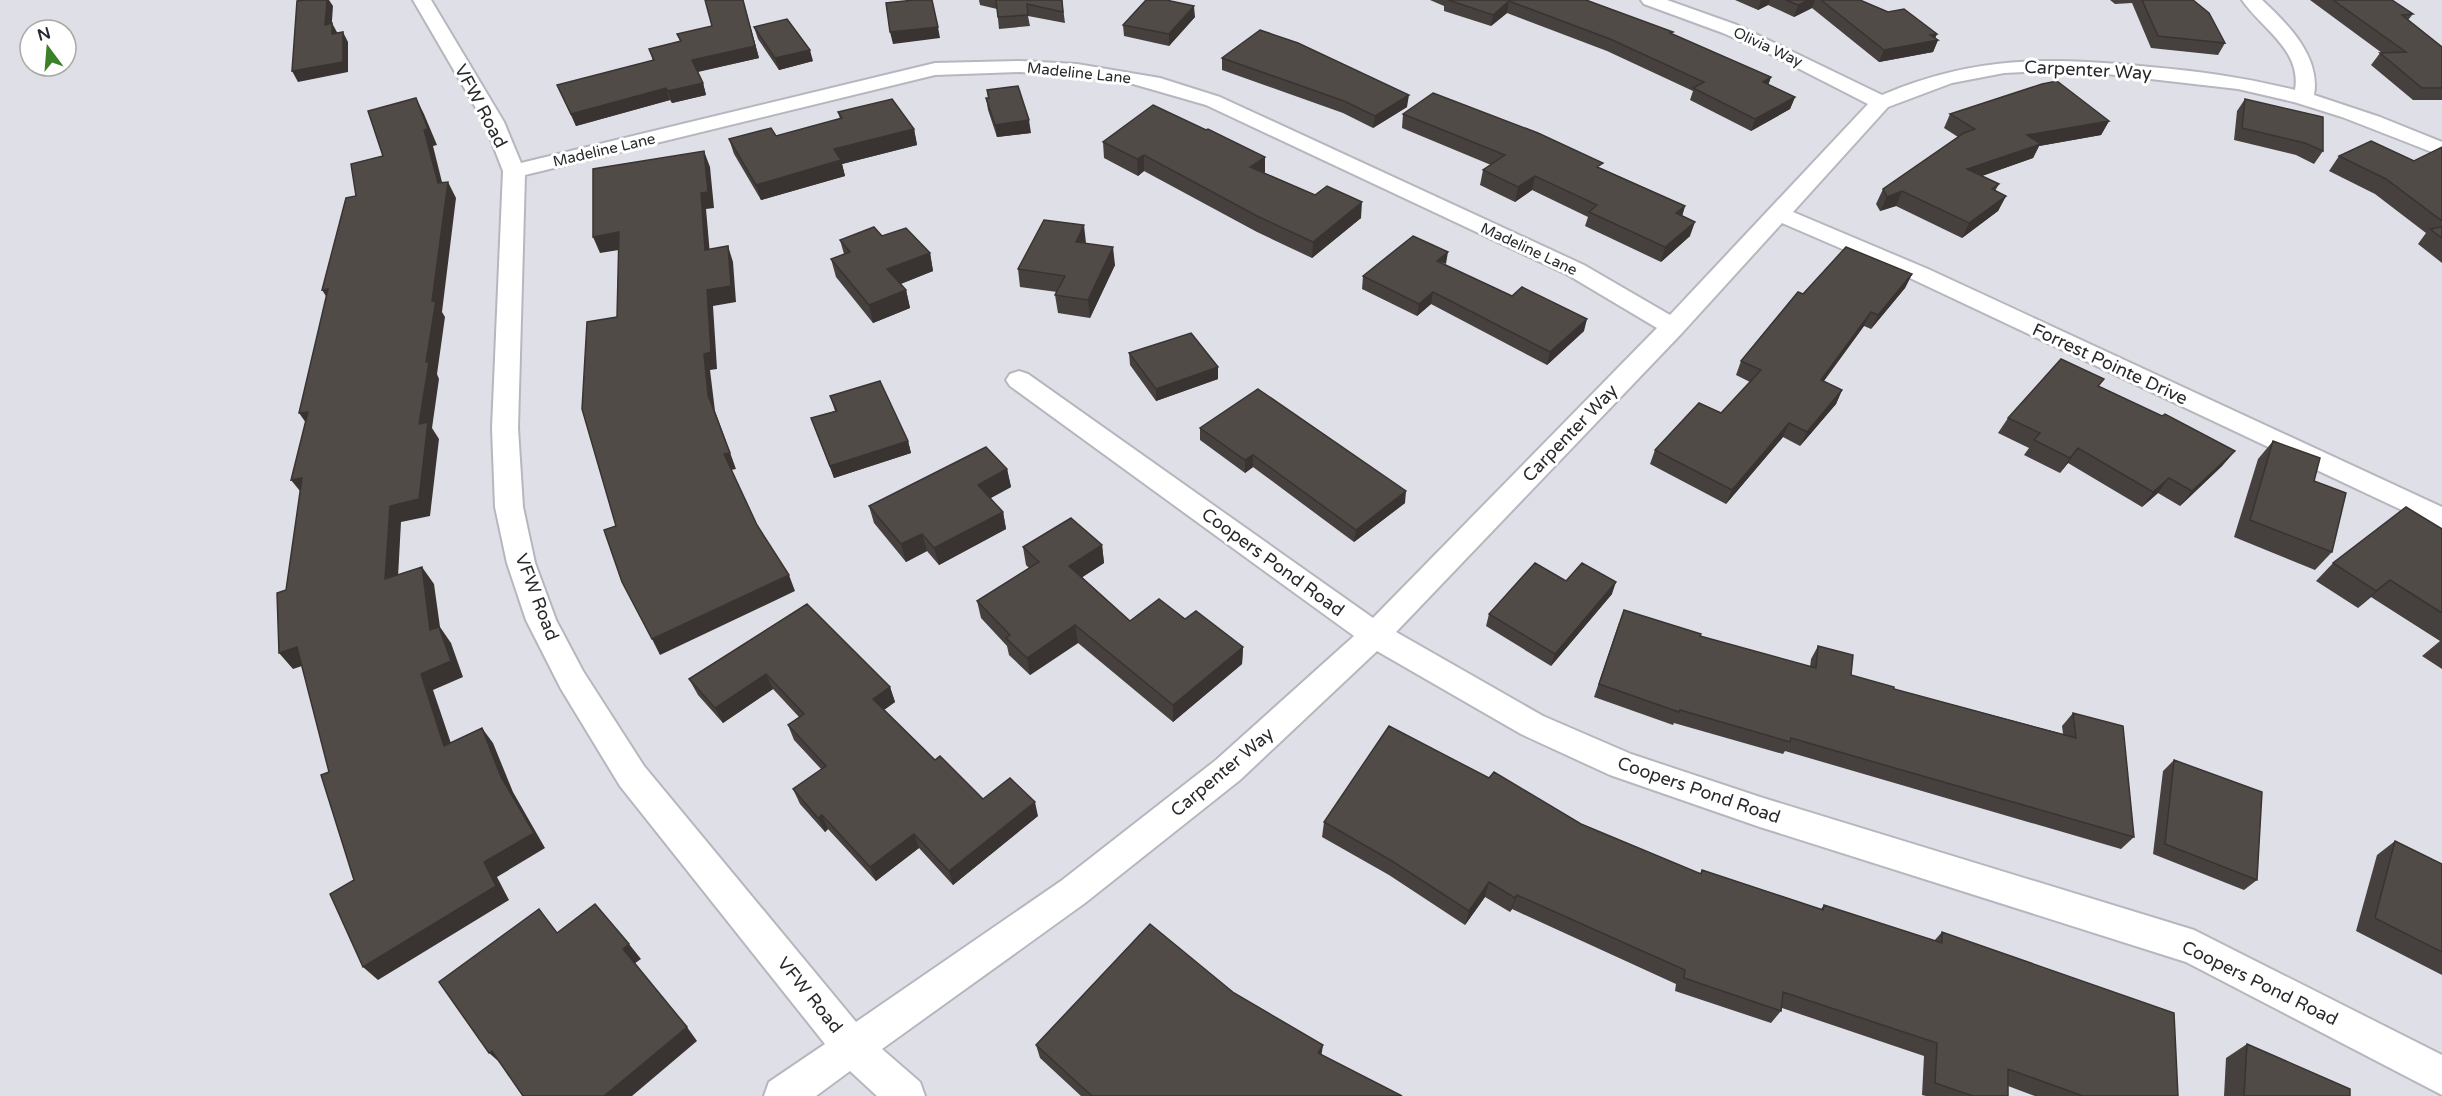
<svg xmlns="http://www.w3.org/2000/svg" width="2442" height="1096" font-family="'Varela Round',sans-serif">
<rect width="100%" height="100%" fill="#dfe0e7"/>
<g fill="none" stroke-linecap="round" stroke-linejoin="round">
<g stroke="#b6b7be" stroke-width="4">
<path id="minor" d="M413,0H431L504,122L521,163L935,63L1020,61L1077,64L1160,78L1220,97L1584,265L1670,315L1868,104L1770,54L1723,33L1644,4L1641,0H1667L1737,25L1882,95C1976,55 2051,57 2150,67C2199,71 2247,78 2295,90C2302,50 2261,28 2242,0H2262C2288,24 2321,57 2314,95L2380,117L2442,142V156L2342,117L2294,102L2238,89L2098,73L2042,71L2004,73L1952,83L1888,107L1793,212L1928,269L2442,507V529L1912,279L1782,223L1682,333L1396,632L1543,716L1631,754L1760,797L2194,930L2442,1055V1095L2186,962L1760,827L1610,775L1521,734L1377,651L1240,780L1085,903L882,1049L920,1082L925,1096H877L850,1071L816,1096H764L769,1082L825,1044L620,786L561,689L526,620L507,563L495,507L492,428L503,171L484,122ZM1020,72L1077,76L1133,84L1206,105L1568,275L1657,328L1373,618L1028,374L1019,371L1010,374L1006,380L1010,386L1354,636L1216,760L1061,881L856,1022L644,766L583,671L556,620L535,563L523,507L518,428L525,175L935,75Z"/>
</g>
<use href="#minor" fill="#fff" fill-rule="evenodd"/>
</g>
<path fill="#46403e" d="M743,0L759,58L698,72L703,83L706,95L672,103L670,100L576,126L557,85L653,61L649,49L680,41L677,34L712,26Z
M979,0H1062L1065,23L1028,16L1030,26L999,29L997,9L980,5Z
M1430,0H1586L1672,34L1771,77L1768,84L1795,97L1790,109L1751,131L1690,100L1693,91L1607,51L1507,13L1491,26L1444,11V6Z
M1735,0H1860L1937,34L1935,38L1938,40L1933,52L1879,62L1812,8L1794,17L1768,5L1758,10Z
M2110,0H2193L2225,43L2218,55L2151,48L2132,3L2115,4Z
M2310,0H2392L2413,14L2408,20L2442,47V100H2413L2371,65L2380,53H2382Z
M1195,17L1169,46L1124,36L1123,25Z
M754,27L813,61L779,70L758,39Z
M1222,58L1407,107L1373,128L1343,113L1222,70Z
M987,90L1031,133L997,137L988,110L986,98H988Z
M2245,99L2323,151L2314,164L2296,155L2234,140L2237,111Z
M838,112L914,129L917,145L842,164L845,176L761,200L734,154L729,139L776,136L840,119Z
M1403,114L1601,168L1685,206L1682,216L1690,236L1661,262L1585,226L1588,217L1532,190L1515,202L1480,185L1483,170L1491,165L1402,128Z
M1950,114L2109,121L2101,135L2039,146L2033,158L1982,176L1999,184L1995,191L2006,196L1998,211L1962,238L1896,206L1880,211L1876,204L1883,189L1958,137L1944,128Z
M1103,142L1265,173L1315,195L1361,218L1312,258L1257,232L1144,171L1138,176L1104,158Z
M2442,147V263L2418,244L2426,233L2375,194L2329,171L2339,156L2414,161Z
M882,236L930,253L933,271L901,284L906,290L910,308L873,323L836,277L831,259L844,254L840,240Z
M1086,243L1115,265L1090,318L1058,313L1055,295L1057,292L1020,287L1018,269Z
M1445,265L1584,331L1547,365L1431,304L1417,316L1362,289L1363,276Z
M1912,274L1905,288L1871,329L1864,326L1824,381L1842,390L1836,404L1800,446L1783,437L1726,504L1650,464L1655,450L1721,413L1750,382L1736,375L1741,361L1803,294Z
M1129,353L1218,379L1156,401L1130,365Z
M2104,379L2099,386L2235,451L2222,466L2180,506L2158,493L2142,507L2068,463L2060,473L2024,455L2029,448L1998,433L2008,418Z
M830,396L908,441L911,453L834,478L811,418L835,411Z
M1200,428L1405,503L1354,542L1253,467L1245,473L1200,440Z
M2273,441L2314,481L2332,552L2315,570L2234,537L2258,459Z
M1007,469L1011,487L990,498L1003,512L1006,529L939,565L927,551L906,562L874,523L869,506Z
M2442,529V669L2422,656L2440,641L2371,597L2358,608L2316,581L2333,563Z
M1102,545L1104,563L1082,577L1130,621L1185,619L1243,647L1242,664L1173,722L1078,643L1030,675L1009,655L1007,646L981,618L977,601L1029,568L1026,565L1023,547Z
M1566,581L1612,594L1551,666L1486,626L1489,614Z
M807,604L890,687L895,702L884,710L935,760L983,799L1038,816L953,885L919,848L876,881L828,829L825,832L800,804L793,789L821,769L794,740L788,725L799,717L773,689L723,723L698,695L689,679Z
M1619,623L1700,636L1810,667L1811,659L1818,646L1851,675L1894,689L2063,734L2062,726L2073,713L2134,837L2121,849L1785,751L1783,754L1674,723L1673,725L1594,697Z
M2174,760L2257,880L2244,890L2153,854L2163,771Z
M1489,778L1581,824L1700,874L1702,870L1821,909L1824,905L1934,941L1942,932L2178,1096H2035L2008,1086V1096H1926L1922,1095L1924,1056L1782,1008L1781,1011L1771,1023L1675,991L1676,984L1512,909L1510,912L1485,897L1465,925L1389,875L1322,837L1324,822Z
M2395,841L2442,864V975L2356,931L2377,855Z
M1234,993L1322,1055L1402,1096H1081L1040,1058L1036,1045Z
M2247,1044L2350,1096H2224L2226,1058Z"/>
<path fill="#393432" d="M327,0H329L333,6L331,35L325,25Z
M743,0L759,58L696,72L692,60Z
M1761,0H1770L1768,5L1758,10Z
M1809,0H1815L1812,8L1794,17L1798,5Z
M1509,1L1507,13L1491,26L1493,15Z
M1194,6L1195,17L1169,46V34Z
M332,23L338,34H332Z
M938,27L940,38L893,44L890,32Z
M343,32L348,42V72L298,82L292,71Z
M1937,34L1934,41L1938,40L1933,52L1879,62L1884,50Z
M810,50L813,61L779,70L775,58Z
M1771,77L1767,89L1763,82Z
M703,83L706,95L672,103L668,91Z
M666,88L670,100L576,126L571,114Z
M1409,95L1407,107L1373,128L1375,116Z
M1795,97L1790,109L1751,131L1755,119Z
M416,98L424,114L437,145L433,146L446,198L448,182L456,198L442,312L445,317L437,374L439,379L432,428L439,439L430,516L401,522L397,596L385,579L390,506L419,424L432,301L438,183Z
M1029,120L1031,133L997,137L995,125Z
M2109,121L2101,135L2039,146L2033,158L1959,184L1967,169L2027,135Z
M914,129L917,145L842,164L845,176L761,200L756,185L834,149Z
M704,151L710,167L714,208L706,209L711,266L705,250L701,193Z
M1144,155V171L1138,176L1137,159Z
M1265,157V173L1250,167Z
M1535,176L1532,190L1515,202L1518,187Z
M1902,191L1896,206L1880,211L1887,197Z
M2006,196L1998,211L1962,238L1969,223Z
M1362,202L1361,218L1312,258L1313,242Z
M1685,206L1681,220L1676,213Z
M1695,222L1690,236L1661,262L1665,247Z
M1084,225L1086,243L1076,242Z
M619,232L625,249L600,253L593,237Z
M728,246L733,262L736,302L713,306L717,369L710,370L715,411L736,469L731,470L724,454L708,395L704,354L707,290Z
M1113,247L1115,265L1090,318L1088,300Z
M1448,252L1446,264L1437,261Z
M930,253L933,271L892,287L887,269Z
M1912,274L1905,288L1871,329L1878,315Z
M328,289L333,307L322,290Z
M906,290L910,308L873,323L869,305Z
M1433,292L1431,304L1417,316L1419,304Z
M1871,312L1864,326L1814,394L1821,380Z
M1587,319L1584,331L1547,365L1550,352Z
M1218,367V379L1156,401V389Z
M1842,390L1836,404L1800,446L1807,432Z
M308,412L311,430L299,413Z
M1789,423L1783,437L1726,504L1732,490Z
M908,441L911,453L834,478L830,466Z
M2078,448L2068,463L2060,473L2070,458Z
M2235,451L2222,466L2180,506L2192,491Z
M1253,455V467L1245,473V460Z
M1007,469L1011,487L982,503L978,485Z
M302,478L304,496L291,480Z
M2169,478L2158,493L2142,507L2153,492Z
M1406,491L1405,503L1354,542L1356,530Z
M1003,512L1006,529L939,565L934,548Z
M922,534L927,551L906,562L901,544Z
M1102,545L1104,563L1072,584L1069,566Z
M422,567L434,584L440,627L451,643L463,677L433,690L457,761L444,746L421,674L430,630Z
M789,575L795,591L660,655L652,639Z
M2390,580L2371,597L2358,608L2376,591Z
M1616,582L1612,594L1551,666L1555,654Z
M1075,625L1078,643L1030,675L1027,658Z
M297,647L311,663L293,669L279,653Z
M1243,647L1242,664L1173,722V705Z
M766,674L773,689L723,723L715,708Z
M890,687L895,702L878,714L873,699Z
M482,728L493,743L513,792L545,848L497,877L509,900L378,980L363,967L484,862L501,777Z
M1035,802L1038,816L953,885L949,871Z
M822,815L828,829L825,832L818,818Z
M914,834L919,848L876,881L870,867Z
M1489,882L1485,897L1465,925L1469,911Z
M1517,895L1512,909L1510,912L1515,898Z
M629,944L641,959L634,964L623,949Z
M687,1027L697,1041L632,1096H604Z
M1323,1045L1321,1058L1318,1053Z
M492,1051L504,1066L489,1053Z"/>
<path fill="#514b48" stroke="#393432" stroke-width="1.5" d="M304,0H327L325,25L332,23V34L343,32V62L292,71L297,1Z
M705,0H743L755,46L692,60L703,83L668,91L666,88L571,114L557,85L654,60L649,49L681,41L677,34L712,26Z
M914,0H932L938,27L890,32L886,3Z
M996,0H1062L1063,12L1027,4L1028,15L998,17Z
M1146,0H1166L1194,6L1169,34L1123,25Z
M1448,0H1586L1673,32L1670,33L1771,77L1763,82L1795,97L1755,119L1693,88L1704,82L1610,39L1509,1L1493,15Z
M1786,0H1809L1798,5Z
M1821,0H1860L1888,12L1904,9L1937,34L1930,35L1938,40L1884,50Z
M2142,0H2193L2209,13L2225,43L2158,36Z
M2333,0H2392L2413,14L2402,15L2442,47V88H2422L2380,53L2406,52Z
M787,19L810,50L775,58L754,27Z
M1260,30L1298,43L1409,95L1375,116L1344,101L1222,58Z
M2057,81L2109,121L2027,135L2041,144L1967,169L1999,184L1992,189L2006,196L1969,223L1902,191L1887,197L1883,189L1964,133L1975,129L1950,114L2042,84Z
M1018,86L1029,120L995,125L986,98H989L987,90Z
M1433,93L1538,133L1603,163L1597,167L1685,206L1676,213L1695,222L1665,247L1589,212L1597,205L1535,176L1518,187L1483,170L1505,155L1403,114Z
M416,98L428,129L424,130L438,183L448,182L432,301L436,300L426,362H429L419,424L428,422L419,499L390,506L385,579L422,567L430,630L439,627L451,661L421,674L444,746L482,728L501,777L534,833L484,862L496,886L363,967L330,894L354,880L321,775L329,772L297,647L279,653L277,593L286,590L302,478L291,480L308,412L299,413L328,289L322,290L346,198L356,196L351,164L383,156L368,111Z
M892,99L914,129L834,149L841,160L756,185L729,139L771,128L776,136L842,118L838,112Z
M2245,99L2323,117V151L2305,143L2242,128Z
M1153,105L1206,130L1208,129L1265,157L1250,167L1315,195L1327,186L1362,202L1313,242L1257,216L1144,155L1137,159L1103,142Z
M2371,141L2414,161L2442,147V221L2386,179L2339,156Z
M704,151L708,192L701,193L705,250L728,246L731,286L707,290L711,352L704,354L708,395L730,453L724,454L757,525L789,575L652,639L622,582L604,530L616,526L582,409L587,322L617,317L619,232L593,237V169Z
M1044,220L1084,225L1076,242L1113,247L1088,300L1055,295L1065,276L1018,269Z
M874,227L882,236L906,228L930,253L887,269L906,290L869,305L831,259L850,252L840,240Z
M2442,227V238L2430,229Z
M1413,236L1448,252L1437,261L1512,296L1522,287L1587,319L1550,352L1433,292L1419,304L1363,276Z
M1846,247L1912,274L1878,315L1871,312L1821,380L1842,390L1807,432L1789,423L1732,490L1655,450L1699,403L1721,413L1761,370L1741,361L1798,292L1803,294Z
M1191,333L1218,367L1156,389L1129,353Z
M2061,359L2104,379L2098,386L2162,416L2165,414L2235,451L2192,491L2169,478L2153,492L2078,448L2070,458L2034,440L2040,433L2008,418Z
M880,381L908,441L830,466L811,418L837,411L830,396Z
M1258,389L1406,491L1356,530L1253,455L1245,460L1200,428Z
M2273,441L2320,458L2314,481L2346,493L2332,552L2250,520Z
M986,447L1007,469L978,485L1003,512L934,548L922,534L901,544L869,506Z
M2406,507L2442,529V613L2390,580L2376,591L2333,563Z
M1071,518L1102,545L1069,566L1130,621L1159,599L1185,619L1196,611L1243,647L1173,705L1075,625L1027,658L1006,638L1010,635L977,601L1039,562L1023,547Z
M1535,563L1566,581L1582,563L1616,582L1555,654L1489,614Z
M807,604L890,687L873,699L935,760L940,756L983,799L1010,778L1035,802L949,871L914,834L870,867L822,815L818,818L793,789L826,766L788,725L804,714L766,674L715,708L689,679Z
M1624,610L1701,634L1700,636L1816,668L1818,646L1853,655L1851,675L1894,687V689L2076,738L2073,713L2123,726L2134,837L1791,738L1790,742L1680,710L1679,712L1599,684Z
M1389,726L1489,778L1494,772L1581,824L1701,874L1702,870L1823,910L1824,905L1942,943V932L2174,1013L2178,1096H2083L2008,1069V1096H1973L1935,1083L1937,1043L1783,992L1781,1011L1684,978L1685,970L1517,895L1515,898L1489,882L1469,911L1392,861L1324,822Z
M2174,760L2262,792L2257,880L2165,844Z
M2395,841L2442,864V952L2375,918Z
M595,904L629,944L623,949L687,1027L604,1096H523L492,1051L489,1053L439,982L539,909L557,933Z
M1150,924L1234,993L1323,1045L1318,1053L1402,1096H1092L1036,1045Z
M2247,1044L2350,1089V1096H2244Z"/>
<g text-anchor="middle" stroke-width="6" stroke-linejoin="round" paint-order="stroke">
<g font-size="15" fill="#28292b" stroke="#fff">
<text transform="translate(1768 47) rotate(25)" y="5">Olivia Way</text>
<text transform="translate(1079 73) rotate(6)" y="5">Madeline Lane</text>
<text transform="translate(604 150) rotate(-13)" y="5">Madeline Lane</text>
<text transform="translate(1529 249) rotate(25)" y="5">Madeline Lane</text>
</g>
<g font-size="18" fill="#28292b" stroke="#fff">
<text transform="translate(2088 70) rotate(3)" y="6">Carpenter Way</text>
<text transform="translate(481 106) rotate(62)" y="6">VFW Road</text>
<text transform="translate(2110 364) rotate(25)" y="6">Forrest Pointe Drive</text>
<text transform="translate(1570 433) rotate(-46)" y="6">Carpenter Way</text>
<text transform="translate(1273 562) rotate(36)" y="6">Coopers Pond Road</text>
<text transform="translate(537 597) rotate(69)" y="6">VFW Road</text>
<text transform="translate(1222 772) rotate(-40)" y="6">Carpenter Way</text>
<text transform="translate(1699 790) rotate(19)" y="6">Coopers Pond Road</text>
<text transform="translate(2260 983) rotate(26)" y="6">Coopers Pond Road</text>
<text transform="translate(810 995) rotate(51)" y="6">VFW Road</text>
</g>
</g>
<g transform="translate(48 48) rotate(344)"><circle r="28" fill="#ffffff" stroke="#a9a9aa" stroke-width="1.5"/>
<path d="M0-4.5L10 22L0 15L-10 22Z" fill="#398229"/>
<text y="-9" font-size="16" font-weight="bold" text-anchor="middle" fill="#28292b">N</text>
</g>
</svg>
